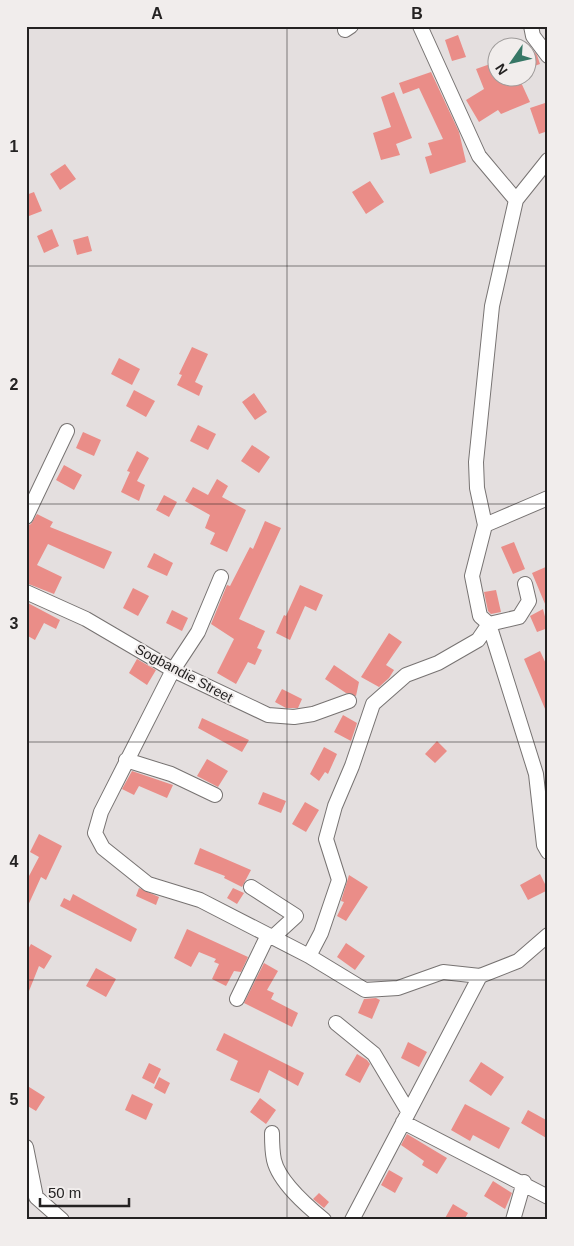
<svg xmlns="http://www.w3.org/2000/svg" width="574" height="1246" font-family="Arial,sans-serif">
<rect width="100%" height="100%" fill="#e4dfdf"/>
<path fill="#ea8d88" d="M458,35L466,57L452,61L445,40Z
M526,42L537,55L540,64L526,69Z
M493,63L496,78H499L501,82L519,78L530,102L501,114L498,110L479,122L466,100L484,89L476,69Z
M431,72L459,132L466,162L430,174L425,157L432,155L428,143L443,139L419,88L403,94L399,83Z
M394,92L412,138L396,144L400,155L381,160L373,133L391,127L381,97Z
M548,102V131L539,134L530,108Z
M65,164L76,179L60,190L50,174Z
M370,181L384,202L366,214L352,192Z
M34,192L42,211L29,216L26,211V195Z
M52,229L59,246L44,253L37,236Z
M88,236L92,251L77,255L73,240Z
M192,347L208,354L195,382L203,386L199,396L177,385L182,375L179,374Z
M119,358L140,369L132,385L111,374Z
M134,390L155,401L146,417L126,406Z
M254,393L267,412L255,420L242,402Z
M198,425L216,434L208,450L190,441Z
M83,432L101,440L94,456L76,448Z
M252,445L270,457L259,473L241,461Z
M137,451L149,458L137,481L145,485L139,501L121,492L130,472L127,471Z
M64,465L82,475L74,490L56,480Z
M217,479L228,486L222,497L246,510L227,552L210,544L215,533L205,528L210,515L185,501L193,487L208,495Z
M164,495L177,502L169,517L156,510Z
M37,514L53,522L50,527L112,552L104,569L48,544L37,565L62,577L54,594L26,583V526L31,524Z
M265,521L281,528L239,619L265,631L257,648L262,650L255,665L248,662L236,684L217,673L234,639L211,624L227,585L230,586L250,547L253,549Z
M514,542L525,569L513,574L501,547Z
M154,553L173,563L167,576L147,567Z
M548,566V611L532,573Z
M300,585L323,595L316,611L305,606L290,640L276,633L284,615L286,616Z
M133,588L149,596L138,616L123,608Z
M496,590L501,612L491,614L488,611L484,592Z
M26,602L60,620L56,629L44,623L35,640L26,635Z
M543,609L548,628L537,632L530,616Z
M172,610L188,618L182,631L166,623Z
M389,633L402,642L386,665L394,670L389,678L379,687L361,677Z
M540,651L548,668V716L524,659Z
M137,659L156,670L147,685L129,673Z
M334,665L359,682L356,696L346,693L325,679Z
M282,689L302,699L298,708H286L275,702Z
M343,715L357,723L351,741L334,732Z
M202,718L249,740L242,752L198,728Z
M437,741L447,751L435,763L425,754Z
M324,747L337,754L328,774L325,772L319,781L310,774Z
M207,759L228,771L218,787L197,776Z
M132,771L173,785L167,798L139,786L134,795L122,789Z
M263,792L286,801L281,813L258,804Z
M305,802L319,810L306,832L292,824Z
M39,834L62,846L46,880L41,877L26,910V875L29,876L39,857L30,852Z
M200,848L251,870L242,887L224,878L225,876L194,864Z
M540,874L548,890L528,900L520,885Z
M349,875L368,887L346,921L337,916L344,902L341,901Z
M139,888L159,897L156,905L136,896Z
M233,888L244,893L237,904L227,898Z
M73,894L137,929L131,942L60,906L64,898L70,901Z
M187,929L248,957L241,972L234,971L226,986L212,979L219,964L214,962L216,959L199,952L191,967L174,958Z
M346,943L365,956L355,970L337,957Z
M31,944L52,956L44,969L39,966L27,996L26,953Z
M264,963L278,971L267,990L274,993L271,999L298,1013L292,1027L244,1003Z
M96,968L116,979L106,997L86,986Z
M376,998L380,1000L372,1019L358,1013L364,999Z
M224,1033L304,1073L298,1086L269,1070L259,1093L230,1080L238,1061L216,1050Z
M408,1042L427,1052L419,1067L401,1058Z
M357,1054L367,1060L370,1064L360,1083L345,1075Z
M481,1062L504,1077L491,1096L469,1081Z
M149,1063L161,1069L154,1084L142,1078Z
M159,1077L170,1083L165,1094L154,1088Z
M26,1085L45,1097L36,1111L26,1105Z
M132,1094L153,1104L146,1120L125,1110Z
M260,1098L276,1110L266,1124L250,1112Z
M465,1104L510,1128L499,1149L473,1135L470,1141L451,1130Z
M528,1110L548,1121V1139L521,1123Z
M407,1134L447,1158L437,1174L422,1165L424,1161L401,1145Z
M389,1170L403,1178L395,1193L381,1185Z
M493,1181L512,1193L505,1209L484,1196Z
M319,1193L329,1202L324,1208L313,1199Z
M453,1204L468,1213L464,1220H444Z"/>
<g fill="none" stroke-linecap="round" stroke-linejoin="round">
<g stroke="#777372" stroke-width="16">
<path id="minor" d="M420,26L479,156L516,200
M531,26L533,36L548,56
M345,30L351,26
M548,160L516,200L492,306L476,462L477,488L485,525L472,576L480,616L489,624L536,774L544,845L548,852
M26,517L67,431
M485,525L548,498
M221,577L198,632L173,670L101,812L95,833L103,848L148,884L200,900L309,956L365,990L398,988L443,972L480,976
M26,592L86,619L173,670L268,715L294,717L313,714L349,701
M126,760L171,774L215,795
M251,887L296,916L272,938
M309,956L321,933L339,880L326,839L335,806L352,766L373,704L406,675L438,663L478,640L489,624L519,617L529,601L525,584
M237,999L268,935
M336,1023L374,1054L408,1111
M403,1122L548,1197
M272,1133C272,1141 272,1151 274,1160C279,1182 307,1206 324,1220
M26,1147L36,1197L62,1220
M352,1220L480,976L518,961L548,935
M513,1220L524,1182"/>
</g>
<use href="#minor" stroke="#fff" stroke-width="14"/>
</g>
<path fill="none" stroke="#242222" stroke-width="1" stroke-opacity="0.55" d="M287,26V1220M26,266H548M26,504H548M26,742H548M26,980H548"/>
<g text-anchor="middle" stroke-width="4" stroke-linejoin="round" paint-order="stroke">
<g font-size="14" fill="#242222" stroke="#f1edec">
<text transform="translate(184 673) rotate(28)" y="5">Sogbandie Street</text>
</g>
</g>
<rect width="574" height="1246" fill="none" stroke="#f1edec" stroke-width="55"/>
<g transform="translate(512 62) rotate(236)"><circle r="24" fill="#f1edec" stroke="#9f9c9b"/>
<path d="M0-4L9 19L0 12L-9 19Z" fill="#377766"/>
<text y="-8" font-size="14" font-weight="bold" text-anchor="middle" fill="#242222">N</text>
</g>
<path d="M40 1198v8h89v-8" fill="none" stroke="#242222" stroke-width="2.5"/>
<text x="48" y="1198" font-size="15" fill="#242222" stroke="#f1edec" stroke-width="4" paint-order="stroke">50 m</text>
<rect x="28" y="28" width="518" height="1190" fill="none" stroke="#242222" stroke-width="2"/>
<g font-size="16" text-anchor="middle" font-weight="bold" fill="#242222">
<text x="157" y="19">A</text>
<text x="417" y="19">B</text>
<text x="14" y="152">1</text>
<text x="14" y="390">2</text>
<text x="14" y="629">3</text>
<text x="14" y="867">4</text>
<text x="14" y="1105">5</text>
</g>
</svg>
